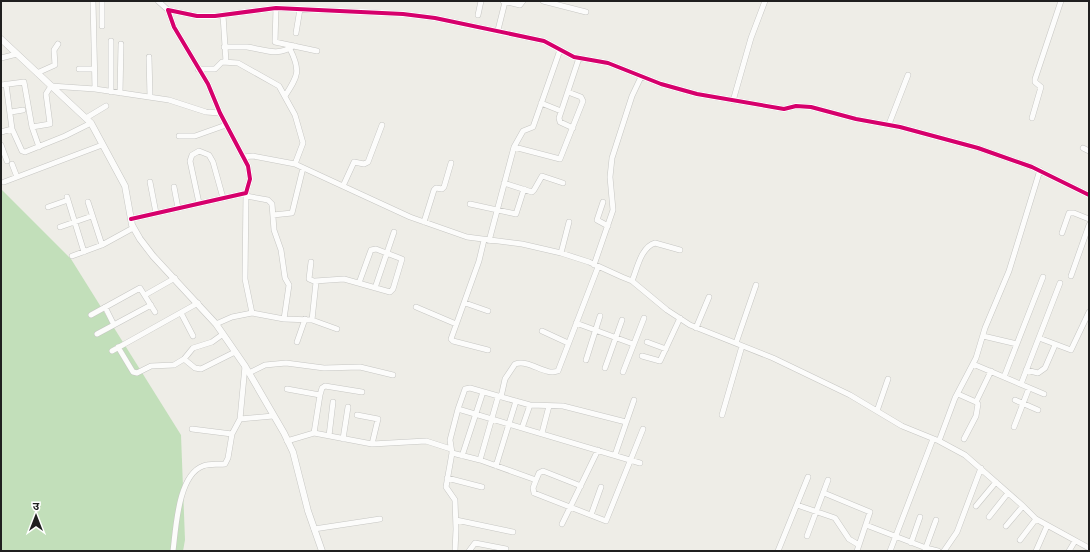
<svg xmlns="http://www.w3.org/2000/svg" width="1090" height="552" font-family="'Sofia Sans Condensed','Noto Sans Devanagari',sans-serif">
<rect width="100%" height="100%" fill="#eeede7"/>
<path fill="#c2dfba" d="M1,189L71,259L181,435L185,540L183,551H1Z"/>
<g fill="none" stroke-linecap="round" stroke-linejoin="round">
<g stroke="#c6c6c3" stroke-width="6">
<path id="minor" d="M93,1L95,89
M102,1V26
M158,1L168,10
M503,1L520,5L523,1
M543,1L586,12
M276,8L275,42L317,51
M223,15L226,62
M478,15L481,1
M498,30L505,2
M296,33L300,9
M224,47C231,47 239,47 247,47C263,49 278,57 293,46
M149,57L150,97
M1,58L17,54
M79,69H94
M198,69H215L222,62L238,63L279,86L295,115L303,143L295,164
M37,73L55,65L54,50L58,44
M6,84L12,129
M1,85L24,82L32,127L39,147
M111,92V41
M120,93L121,44
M285,96C298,76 301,71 290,49
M733,101L751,38L765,1
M541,103L561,111
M11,112L23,110
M86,118L106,106
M1032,118L1041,87L1035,82V79L1061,1
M889,124L908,75
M32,127L50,124L46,94L51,86L95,89L169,100L206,112L220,113
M573,128L560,122L559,118L579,58
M1,132L12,129L22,151L25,152L65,136L91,123
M179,136H195L226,125
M1,145L7,161
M514,147L560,159L583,101L581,97L568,92
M1083,148L1089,151
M243,157L253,156L295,164L410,217L467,237L522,244L561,253L589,262L622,277L632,281L667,310L690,325L773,358L850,395L902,426L939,441L965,455L1023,506L1036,519L1089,548
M12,164L17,177
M4,182L102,145
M150,182L156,213
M504,183L532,192L534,190L542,176L563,183
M343,186L354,162L364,164L368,162L382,125
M174,187L178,208
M246,193L245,279L252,313
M246,196L268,200L272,204L274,230L281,250L285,278L289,285L284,319
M67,197L84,252
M88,202L102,245
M603,202L597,220L608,226
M199,203L190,161L192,155L199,151L209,155L213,162L223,198
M470,204L516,214L524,189
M48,207L68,200
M273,215L292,213L303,168
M131,219L246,193L250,179L248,166L220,113L208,84L174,27L168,10L197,16H215L276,8L403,14L435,18L544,41L574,57L608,63L661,84L697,94L784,109L796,106L811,107L856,119L900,127L978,148L1032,167L1089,195
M424,222L434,190L436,188L442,189L444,187L451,163
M60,227L92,216
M1062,233L1069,213H1074L1089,219
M484,240L479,261L451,339L453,341L488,350
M489,241L514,147L523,131L533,127L560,50
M561,253L569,222
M72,256L102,245L133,228
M311,262L309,279L316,282L312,320
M594,265L613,210L610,177L612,158L632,96L641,77
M1071,276L1089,225
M315,281L344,279L390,292L393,289L402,259L376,249L371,250L359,283
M632,281C637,269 641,247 655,243L680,250
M375,288L394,232
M145,295L175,278
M465,303L488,311
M105,307L114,325
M416,307L456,324
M181,313L193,336
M91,315L140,288L155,312
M576,323L633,344
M216,324L232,317L252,313L284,319L312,320L337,329
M696,328L709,297
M542,331L568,343
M97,334L151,305
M983,336L1017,344
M1039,338L1071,350L1089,312
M297,342L305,319
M647,342L666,349
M736,343L756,285
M118,347L133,372L137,373L151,366L174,365L184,359L193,348L212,342L223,334
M112,351L198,303
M642,356L660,361L680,318
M184,359L195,368L201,369L235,352
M586,360L600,316
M973,364L1044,394
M245,366L240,419L273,416
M605,368L622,320
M1026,370L1038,373L1045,368L1055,345
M623,372L644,318
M249,373L265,365L286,363L324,368L360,367L393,375
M1004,377L1043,277
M1021,384L1060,283
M287,389L320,395L314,433
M958,394L976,402L978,404L976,416L964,439
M320,395L322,388L325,386L362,392
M501,397L505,379L515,364C530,359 544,376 558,371L598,267
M1015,400L1038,410
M976,402L991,371
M458,409L465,389L470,388L530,405L563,406L626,422
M877,411L888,379
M357,415L378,419L372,444
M722,415L742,346
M1014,427L1029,388
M522,428L530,405
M192,429L232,434L240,419
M542,433L549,406
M329,436L333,402
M343,439L348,407
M287,441L314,433L372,444L426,441L451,449
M939,441L955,398L976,358L985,328L1009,271L1040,170
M452,453L480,460L536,480L533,488L534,493L606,521L643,429
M615,455L634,400
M462,456L483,392
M480,460L498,397
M496,466L516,401
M447,478L482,487
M536,480L539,473L543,471L581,486
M824,493L870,512L857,551
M797,505L835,518L849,539L859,545
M976,506L996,482
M591,515L601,487
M989,517L1008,493
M456,520L513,532
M562,524L598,450
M866,525L926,548L938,551
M1006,526L1023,506
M314,529L380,519
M807,536L828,480
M1020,540L1036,519
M911,543L920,517
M925,550L936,520
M173,551C176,528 178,475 203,466C211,463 218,465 225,464L228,458L232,434
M455,551L456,529L455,500L446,487L452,453L450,440L458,409L640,463
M469,551L475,543L506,549
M778,551L808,477
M890,551L933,439
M944,551L957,532L981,468
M1036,551L1047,526
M1069,551L1075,541"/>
</g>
<g stroke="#c6c6c3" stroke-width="7">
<path id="tertiary" d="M1,39L91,123L125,186L132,225L140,239L153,256L216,324L245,366L284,433L293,452L308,511L322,551"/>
</g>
<use href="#minor" stroke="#fcfcfb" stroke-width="5"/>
<use href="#tertiary" stroke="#fcfcfb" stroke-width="6"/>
<g stroke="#fff" stroke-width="6">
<path id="cycleway" d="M131,219L246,193L250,179L248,166L220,113L208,84L174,27L168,10L197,16H215L276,8L403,14L435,18L544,41L574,57L608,63L661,84L697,94L784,109L796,106L811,107L856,119L900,127L978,148L1032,167L1089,195"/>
</g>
<use href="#cycleway" stroke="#d6006c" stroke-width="4"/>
</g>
<rect width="1090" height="552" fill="none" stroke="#1f1f1f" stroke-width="4"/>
<g transform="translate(36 516)" stroke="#ffffff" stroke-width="3" paint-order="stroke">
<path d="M0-3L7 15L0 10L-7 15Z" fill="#1f1f1f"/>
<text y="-6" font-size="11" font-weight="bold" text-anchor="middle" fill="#1f1f1f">उ</text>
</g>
</svg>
